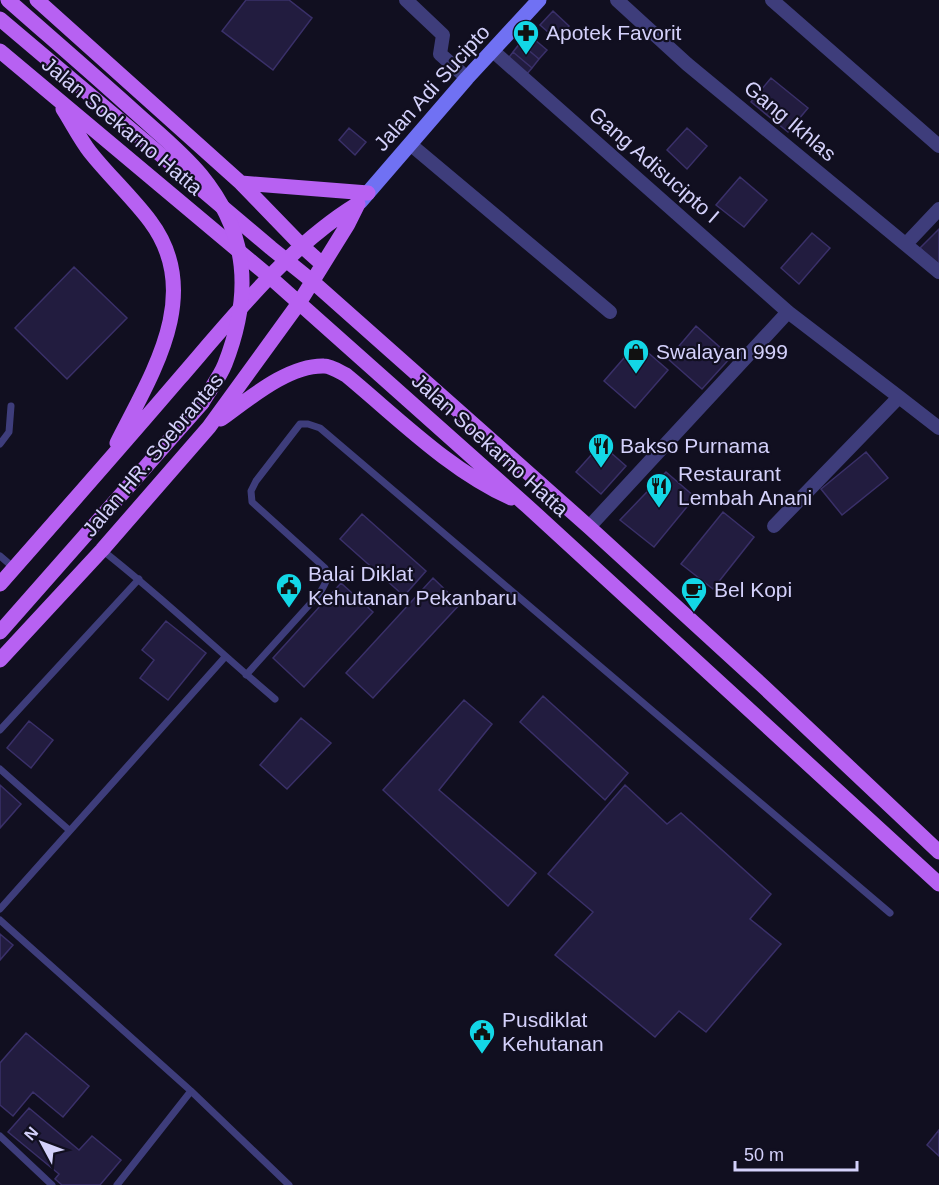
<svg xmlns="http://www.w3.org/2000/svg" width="939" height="1185" font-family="Helvetica,sans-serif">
<rect width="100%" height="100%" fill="#110f20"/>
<path fill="#221c3f" stroke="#3a3069" stroke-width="1.5" d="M246,0H289L312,18L273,70L222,31Z
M553,11L569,26L557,40L540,25Z
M528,34L547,50L539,59L520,43Z
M520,43L539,59L532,68L513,52Z
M513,52L532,68L525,76L506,61Z
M771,78L808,108L788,132L751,102Z
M349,128L366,142L355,155L339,140Z
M687,128L707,146L687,169L667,150Z
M740,177L767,200L744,227L716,205Z
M939,229V267L920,248Z
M812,233L830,248L799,284L781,268Z
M74,267L127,318L67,379L15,328Z
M696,326L731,357L702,389L668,359Z
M637,343L668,370L635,408L604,381Z
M601,444L626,466L601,494L576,472Z
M866,452L888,478L842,515L821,489Z
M666,472L695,497L654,547L620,520Z
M723,512L754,537L713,589L681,564Z
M362,514L426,571L404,596L340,539Z
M433,578L460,604L373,698L346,673Z
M341,583L373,612L304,687L273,658Z
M166,621L206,653L168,700L140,678L154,660L142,650Z
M543,696L628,773L605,800L520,722Z
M464,700L492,724L439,790L536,873L508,906L383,790Z
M301,718L331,743L287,789L260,765Z
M29,721L53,740L31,768L7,748Z
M0,785L21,804L0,828Z
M625,785L667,824L681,813L771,894L750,919L781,944L706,1032L679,1011L655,1037L555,955L593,912L548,874Z
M0,934L13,945L0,960Z
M26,1033L89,1086L63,1117L33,1092L13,1116L0,1105V1063Z
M29,1108L79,1150L92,1136L121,1160L100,1185H62L55,1179L59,1174L8,1132Z
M939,1130V1156L927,1145Z"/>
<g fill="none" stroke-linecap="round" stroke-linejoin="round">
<path stroke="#3e3d7b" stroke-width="7" d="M0,444L9,432L11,406
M102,550C162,597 217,650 275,699
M0,556L14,568
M246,675L319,594C324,586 330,578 325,568L252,502L251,491L256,481L300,424H308L320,428L890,913
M0,730L139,579
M0,769L69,830
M0,909L225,657
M0,920L191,1091L289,1185
M0,1136L52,1185
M117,1185L191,1091"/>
<path stroke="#3e3d7b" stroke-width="14" d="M406,0L443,35L440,54L467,78
M617,0L687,64L939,272
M772,0L939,146
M493,51L788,312L899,397L774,526
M410,144L610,312
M906,244L939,209
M899,397L939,428
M589,527L788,312"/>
<path stroke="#7071f3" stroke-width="15" d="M360,202L467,78L539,0"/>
<path stroke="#b761f2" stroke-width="15" d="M37,0L241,183L302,246L322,264
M0,19L271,248L312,281L589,527L764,687L939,852
M0,51L271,278L527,506L939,884
M63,109C72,123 80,139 90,152C109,176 132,197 150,221C205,294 151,375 117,443
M241,183L368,193
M221,419C249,399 288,365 324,366C331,366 340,372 346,375C398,418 449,470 511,498
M0,584C60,516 120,448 179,379C231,319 289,246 356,205
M0,632L202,403
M0,660L102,550L209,427L299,303L348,224L358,204"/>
<path stroke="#b761f2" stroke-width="15" d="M8,0C50,37 93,74 135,112C157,132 182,152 201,175C249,234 252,295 225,364C220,377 209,391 202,403"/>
</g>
<defs>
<g id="pharmacy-pin" transform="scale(1.35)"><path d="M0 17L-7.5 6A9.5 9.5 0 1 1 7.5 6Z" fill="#13d7e6" stroke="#110f20"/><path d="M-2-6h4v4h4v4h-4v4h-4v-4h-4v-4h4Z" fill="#111"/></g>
<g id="shop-pin" transform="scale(1.35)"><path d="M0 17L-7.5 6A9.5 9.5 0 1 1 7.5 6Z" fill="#13d7e6" stroke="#110f20"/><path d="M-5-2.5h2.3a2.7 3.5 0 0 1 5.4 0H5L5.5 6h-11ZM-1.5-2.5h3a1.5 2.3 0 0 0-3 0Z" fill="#111"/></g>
<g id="restaurant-pin" transform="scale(1.35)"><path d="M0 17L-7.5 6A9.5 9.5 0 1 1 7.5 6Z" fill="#13d7e6" stroke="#110f20"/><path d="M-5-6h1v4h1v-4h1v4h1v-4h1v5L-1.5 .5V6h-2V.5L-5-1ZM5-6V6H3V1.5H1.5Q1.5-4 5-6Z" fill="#111"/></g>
<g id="civic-pin" transform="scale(1.35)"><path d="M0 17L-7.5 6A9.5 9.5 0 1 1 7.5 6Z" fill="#13d7e6" stroke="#110f20"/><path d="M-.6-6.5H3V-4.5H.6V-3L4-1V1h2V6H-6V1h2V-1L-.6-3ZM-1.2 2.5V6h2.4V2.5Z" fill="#111"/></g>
<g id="cafe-pin" transform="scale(1.35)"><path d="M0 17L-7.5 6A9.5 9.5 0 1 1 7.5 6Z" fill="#13d7e6" stroke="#110f20"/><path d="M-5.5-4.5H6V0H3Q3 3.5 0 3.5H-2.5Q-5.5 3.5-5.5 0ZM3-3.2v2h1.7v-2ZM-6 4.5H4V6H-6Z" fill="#111"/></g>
</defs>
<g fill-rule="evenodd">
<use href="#pharmacy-pin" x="526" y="33"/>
<use href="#shop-pin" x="636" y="352"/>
<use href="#restaurant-pin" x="601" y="446"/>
<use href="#restaurant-pin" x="659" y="486"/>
<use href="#civic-pin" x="289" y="586"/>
<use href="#cafe-pin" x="694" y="590"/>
<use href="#civic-pin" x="482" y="1032"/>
</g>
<g text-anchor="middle" stroke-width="4.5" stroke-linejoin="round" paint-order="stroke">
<g font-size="21" fill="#d4d1fb" stroke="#110f20" text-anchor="start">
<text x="546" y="40">Apotek Favorit</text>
<text x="656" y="359">Swalayan 999</text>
<text x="620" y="453">Bakso Purnama</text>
<text x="678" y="481">Restaurant<tspan x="678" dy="24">Lembah Anani</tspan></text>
<text x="308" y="581">Balai Diklat<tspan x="308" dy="24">Kehutanan Pekanbaru</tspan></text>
<text x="714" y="597">Bel Kopi</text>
<text x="502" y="1027">Pusdiklat<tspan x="502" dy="24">Kehutanan</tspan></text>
</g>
<g font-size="21" fill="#d4d1fb" stroke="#110f20">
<text transform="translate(432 88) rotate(-48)" y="7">Jalan Adi Sucipto</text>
<text transform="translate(790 121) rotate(40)" y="7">Gang Ikhlas</text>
<text transform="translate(122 126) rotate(40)" y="7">Jalan Soekarno Hatta</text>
<text transform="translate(654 165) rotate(41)" y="7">Gang Adisucipto I</text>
<text transform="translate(490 445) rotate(42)" y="7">Jalan Soekarno Hatta</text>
<text transform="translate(153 455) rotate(-50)" y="7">Jalan HR. Soebrantas</text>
</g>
</g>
<g transform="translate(42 1143) rotate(311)" stroke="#110f20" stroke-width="4.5" paint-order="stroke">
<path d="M0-4.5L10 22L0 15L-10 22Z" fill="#d4d1fb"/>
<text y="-9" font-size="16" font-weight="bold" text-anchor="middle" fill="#d4d1fb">N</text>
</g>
<path d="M735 1161v9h122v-9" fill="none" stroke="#d4d1fb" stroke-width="3"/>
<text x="744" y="1161" font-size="18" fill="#d4d1fb" stroke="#110f20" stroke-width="4.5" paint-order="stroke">50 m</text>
</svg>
